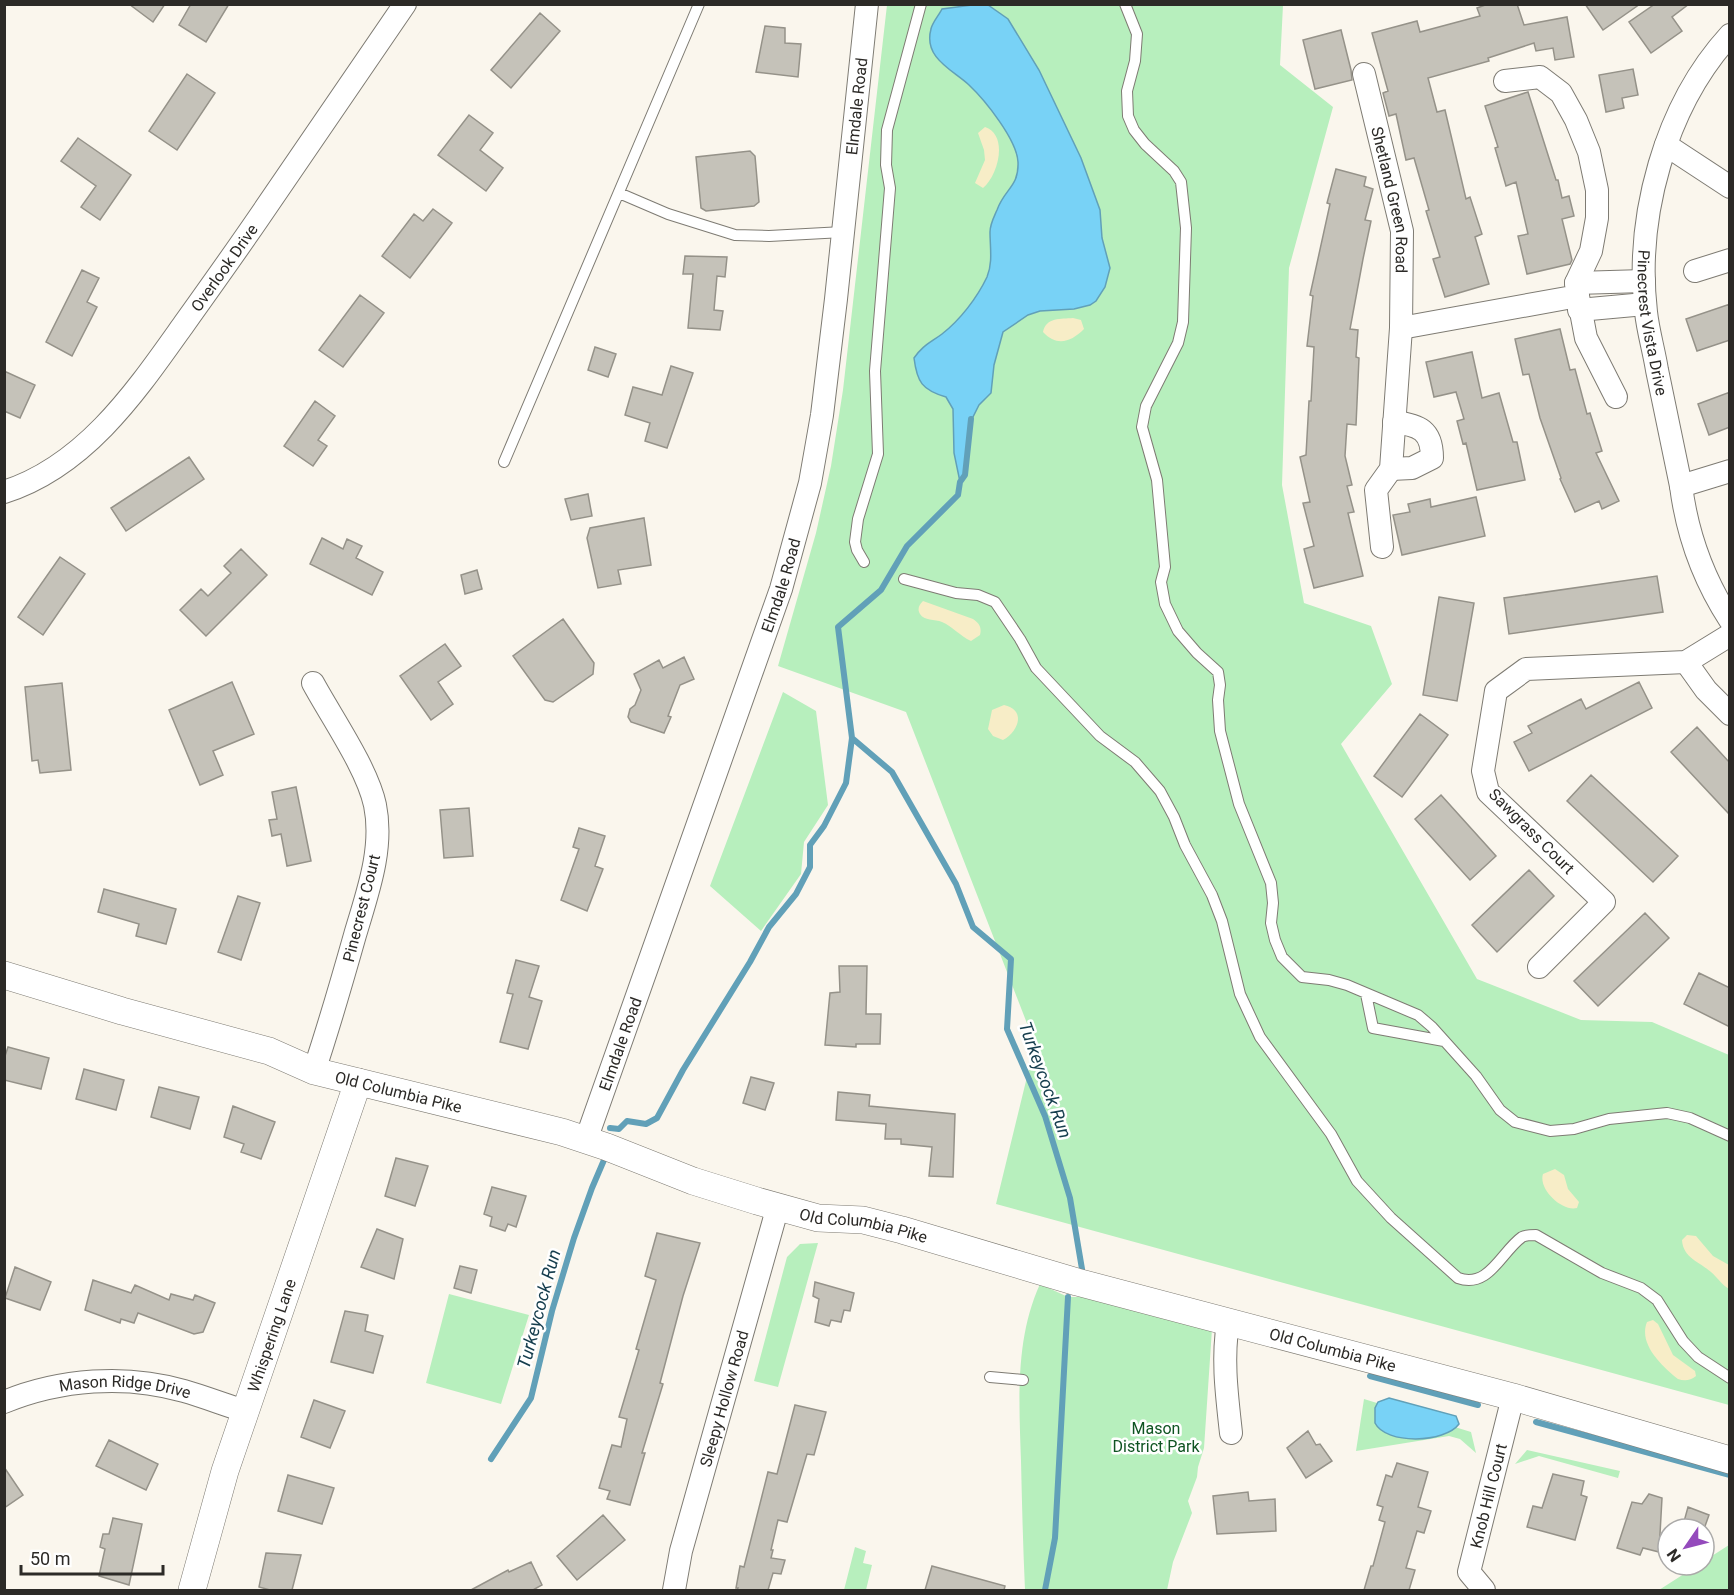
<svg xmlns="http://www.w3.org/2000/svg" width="1734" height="1595" font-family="Roboto,sans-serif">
<rect width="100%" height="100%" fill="#faf6ed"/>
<path fill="#b7efbd" d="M887,5H1283L1280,65L1333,107L1289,268L1282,485L1304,603L1371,626L1392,684L1341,744L1477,979L1581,1020L1652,1022L1729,1055V1405L996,1204L1035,1044L906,712L778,666L816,533L831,466L843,390Z
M783,692L816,711L828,805L804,842L801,874L761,931L710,886Z
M818,1243L778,1387L754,1381L787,1257L800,1244Z
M1040,1284L1068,1297H1103L1212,1329L1204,1448L1198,1467L1197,1477L1188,1501L1192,1513L1173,1562L1167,1590H1025C1023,1547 1022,1504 1021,1461C1019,1401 1015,1339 1040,1284Z
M449,1294L529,1315L501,1404L426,1383Z
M1364,1399L1471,1432L1476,1453L1460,1439L1449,1436L1356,1451Z
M1527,1450L1620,1471L1618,1478L1539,1456L1515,1464Z
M1729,1545V1590H1659L1698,1565H1704V1561Z
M855,1547L866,1551L863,1563L872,1565L866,1590H844Z"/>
<path fill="#f7edc7" d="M985,127C1009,135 998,176 983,188L975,183L985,160L984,150L978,133Z
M1073,318L1081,320L1084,329C1071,342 1057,347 1043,332C1046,317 1061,319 1073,318Z
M923,601L973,619C979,623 982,627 980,635L971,641C960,636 952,626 942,622C935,619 924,621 920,614C917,609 919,605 923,601Z
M1004,705C1027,710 1018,732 1003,740L993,736L988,729L992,710Z
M1555,1169L1564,1175L1568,1189L1579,1202L1577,1208C1562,1212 1538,1189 1543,1174Z
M1687,1235L1696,1236L1713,1256L1729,1265V1289C1722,1285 1718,1278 1711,1272C1700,1262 1683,1258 1682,1240Z
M1653,1320L1658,1324L1673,1355L1695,1371L1696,1376C1690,1381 1684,1381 1678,1379C1662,1366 1638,1344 1647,1322Z"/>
<path fill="#78d2f6" stroke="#61a0b8" stroke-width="1.5" d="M972,5H988L1008,19L1039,70L1081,158L1100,210L1102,238L1110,268L1105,287L1096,301L1090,305L1074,309L1040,311L1028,315L1003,332L994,365L991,393L979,405L970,423L965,475L960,482L954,453L953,409L946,397C922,390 917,382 914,358C923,345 930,343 942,334C960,320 977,298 987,277C993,263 990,247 990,232C990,224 994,217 997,210C1005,188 1019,187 1018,162C1017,140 985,100 969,85C953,70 923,58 931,29C932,23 939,15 942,9Z
M1389,1398L1456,1416L1459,1424C1445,1443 1386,1445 1375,1423V1408L1378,1402Z"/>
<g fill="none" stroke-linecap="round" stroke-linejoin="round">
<path stroke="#61a0b8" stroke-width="6" d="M852,738L892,772L956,884L973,927L1011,959L1007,1029L1045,1116L1070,1198L1082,1269
M610,1128L619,1129L627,1121L646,1124L657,1118L683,1070L750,962L769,927L796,894L810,867V845L824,826L846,783L852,738L838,627L881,590L907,546L958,495L960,482L965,475L971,419
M1370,1376L1478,1405
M1536,1422L1730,1475
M491,1459L531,1398L552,1311L574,1238L592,1188L604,1160
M1045,1590L1055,1538L1068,1297"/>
</g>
<path fill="#c5c2b9" stroke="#959289" stroke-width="1.5" d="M129,4H165L153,22Z
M191,4H229L206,42L179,25Z
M1488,4H1517L1524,25L1567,17L1574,57L1555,60L1553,48L1536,51L1534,43L1488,58L1489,61L1428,78L1437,112L1445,110L1466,199L1470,197L1482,234L1475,237L1489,284L1445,297L1433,259L1440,257L1426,211L1429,210L1414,158L1406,160L1396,114L1389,116L1383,93L1388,91L1372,33L1417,21L1420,32L1480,16L1477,8Z
M1585,4H1640L1603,30Z
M1655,4H1689L1672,17L1682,31L1651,53L1629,22Z
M540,13L560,31L511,88L491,70Z
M765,26L785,28V43L801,44L798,77L756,72Z
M1341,30L1351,70L1352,80L1315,89L1303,40Z
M1633,69L1638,95L1622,98L1624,108L1606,112L1599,75Z
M187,74L215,93L177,150L149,131Z
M1528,92L1556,180H1558L1562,198L1569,196L1574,216L1562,219L1572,260L1570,264L1527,274L1518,236L1528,234L1516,182L1506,186L1495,148L1498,147L1485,106Z
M469,115L493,133L480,150L503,168L486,191L438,155Z
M78,138L131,175L100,220L81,207L96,186L61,161Z
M750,151L755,156L759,202L754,206L706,211L701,208L696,157Z
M1336,169L1366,177L1364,186L1373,189L1365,220L1371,221L1363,259L1350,329L1358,330L1356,357L1359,358L1356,425L1347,424L1345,456L1352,485L1347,486L1354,512L1348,513L1363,576L1314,588L1304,549L1314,546L1303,503L1310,502L1300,457L1306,455L1309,401H1311L1314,347L1307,346L1313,296L1310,295L1330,204L1327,203Z
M433,209L452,223L410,278L382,256L414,214L423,221Z
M685,256L727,257L725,277L717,276L714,310L723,311L720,330L688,328L693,274H683Z
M82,270L99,278L87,302L97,307L72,356L46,342Z
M360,295L384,313L343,367L319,350Z
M1730,304V340L1697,351L1686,319Z
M1560,329L1570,370L1575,369L1587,414L1590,413L1602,451L1596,453L1619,501L1602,509L1599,501L1575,512L1560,479L1561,478L1540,418L1529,374L1523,375L1515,339Z
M595,347L616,354L608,377L588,370Z
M1472,352L1482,398L1499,393L1513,442H1517L1525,480L1477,490L1466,443L1463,444L1457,421L1464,419L1456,392L1434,397L1426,362Z
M671,366L693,373L667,448L645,441L650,423L625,415L633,387L662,395Z
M4,371L35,385L20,418L4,411Z
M1730,392V427L1709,435L1698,404Z
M315,401L335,416L318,440L327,446L313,466L284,446Z
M189,457L204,479L126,531L111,508Z
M588,494L592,516L571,520L565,499Z
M1476,497L1485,536L1402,555L1393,515L1410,512L1408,504L1430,499L1431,507Z
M644,518L651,565L618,570L621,584L598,588L587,538L590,528Z
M322,538L343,549L347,539L362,546L356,558L383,572L372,595L310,564Z
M241,549L267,575L206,636L180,610L201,589L208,596L231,573L224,566Z
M60,557L85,574L43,635L18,617Z
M477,570L482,589L465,594L461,575Z
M1657,576L1663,612L1509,634L1504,598Z
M1439,597L1474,603L1457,701L1423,695Z
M563,619L594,663L593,674L553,702L545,700L513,656Z
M445,644L461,666L438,682L453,704L431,720L400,676Z
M684,657L694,679L680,685L668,716L671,717L664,733L631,722L628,717L630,709L635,705L641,690L634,674L659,660L663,668Z
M232,682L254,734L213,751L223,775L200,785L169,710Z
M1639,682L1652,708L1529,771L1514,742L1532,733L1528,726L1581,699L1586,709Z
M62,683L71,770L40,773L38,760L32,761L25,687Z
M1420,714L1448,735L1402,797L1374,776Z
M1697,727L1730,763V815L1671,752Z
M1591,775L1678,856L1653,882L1567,801Z
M296,787L311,861L287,866L281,834L272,836L269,820L277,819L272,792Z
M1441,795L1496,856L1470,880L1415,819Z
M469,808L473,856L444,858L440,810Z
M579,828L605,836L595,866L603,869L587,911L561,900L579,849L573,847Z
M1529,870L1554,896L1497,952L1472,925Z
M104,889L176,909L166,944L136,936L139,924L98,912Z
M238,896L260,903L241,960L218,952Z
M1645,913L1669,938L1598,1006L1574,981Z
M516,960L539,966L529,997L542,1001L528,1049L500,1042L513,994L507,993Z
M839,966H867L866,1014H881L880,1044H856V1047L825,1045L830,993L840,992Z
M1699,973L1730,988V1027L1684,1004Z
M8,1047L49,1058L41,1089L4,1080V1059Z
M84,1069L124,1080L116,1110L76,1099Z
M751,1077L774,1083L765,1110L743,1103Z
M159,1087L199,1097L190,1129L151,1117Z
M838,1092L870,1095L869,1106L955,1114L953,1177L929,1176L932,1147L901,1144V1139H885L886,1124L836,1120Z
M233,1106L275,1122L261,1159L241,1152L244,1144L224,1137Z
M396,1158L428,1166L415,1206L385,1196Z
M492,1187L526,1196L516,1227L508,1224L505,1231L490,1226L492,1217L484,1214Z
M377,1229L403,1239L394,1279L361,1267Z
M657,1233L700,1243L683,1296L660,1383L663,1384L642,1453H645L630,1505L607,1499L610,1491L599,1488L612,1445L621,1447L627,1419L619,1417L639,1350L636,1349L656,1280L645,1276Z
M460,1266L477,1270L471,1293L454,1288Z
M15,1267L51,1282L40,1310L5,1298Z
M93,1280L131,1293L135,1285L169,1300L171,1294L193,1300L195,1295L215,1303L203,1332L194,1334L138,1313L134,1323L121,1319L120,1323L85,1310Z
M815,1282L854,1293L850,1311L844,1310L841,1322L831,1320L829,1326L815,1322L819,1299L813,1296Z
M345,1311L368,1315L365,1331L383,1336L373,1373L331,1362Z
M314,1400L345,1411L330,1448L301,1437Z
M795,1405L826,1412L814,1455L807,1454L787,1522L778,1520L771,1550H773L771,1558L785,1560L781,1574L773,1573L768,1590H737L738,1588H736L740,1566L744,1567L768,1472L777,1474Z
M1308,1431L1316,1445L1320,1444L1332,1461L1306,1478L1287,1448Z
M109,1440L158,1464L146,1490L96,1466Z
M1397,1463L1428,1472L1418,1507L1431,1511L1424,1533L1417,1531L1406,1568L1415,1570L1409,1590H1364L1371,1566H1373L1385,1522L1379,1520L1383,1507L1377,1505L1386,1475L1392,1477Z
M4,1467L23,1495L4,1508Z
M1553,1474L1584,1481L1581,1495L1587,1497L1575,1540L1527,1527L1533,1506L1542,1508Z
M288,1475L334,1488L322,1524L278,1511Z
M1248,1492L1249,1501L1275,1499L1276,1531L1217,1534L1213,1496Z
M1649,1494L1662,1498L1659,1552L1643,1548L1640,1555L1617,1548L1632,1502L1642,1504Z
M1688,1507L1709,1515L1704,1529H1682Z
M603,1515L625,1540L577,1580L557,1556Z
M113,1518L142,1524L129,1585L99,1576L105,1549L100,1547L103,1534H109Z
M266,1553L301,1555L292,1590H270L259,1587Z
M531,1562L542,1585L533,1590H471L508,1570L509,1572Z
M932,1566L1005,1586L1004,1590H925Z"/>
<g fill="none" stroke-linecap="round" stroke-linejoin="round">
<g stroke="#7e7b73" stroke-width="12">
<path id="service" d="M1125,4L1137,34L1135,61L1127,91L1128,116L1134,130L1145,144L1174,171L1181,182L1186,228L1183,322L1178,343L1146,406L1142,427L1157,480L1165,567L1161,582L1165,604L1178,631L1197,653L1218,672L1220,685L1218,700L1220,731L1239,804L1271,883L1273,903L1271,923L1275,940L1282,957L1302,977L1329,980L1347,985L1418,1015L1432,1027L1476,1076L1500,1110L1515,1122L1550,1131L1574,1129L1609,1119L1667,1113L1690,1118L1730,1136
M619,193L668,214L735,235L769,236L843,232
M504,462L699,4
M864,562L857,550L855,542L858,519L878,454L875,371L890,188L886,165L887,130L921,4
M904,579L956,593L978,595L995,602L1020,639L1036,668L1100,736L1135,762L1160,791L1174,817L1185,845L1212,895L1222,921L1240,994L1260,1037L1331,1134L1357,1181L1391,1218L1458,1278C1489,1289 1501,1252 1522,1237C1526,1235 1532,1235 1536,1235L1602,1273L1641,1288L1657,1300L1683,1341L1698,1357L1730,1378
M1366,994L1373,1028L1444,1041
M990,1377L1023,1380"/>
</g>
<g stroke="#7e7b73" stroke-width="24">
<g id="minor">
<path id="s1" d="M1730,35C1665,106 1635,217 1646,312C1648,331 1654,351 1657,370C1665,409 1673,447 1681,486C1687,533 1704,580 1730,620"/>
<path id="s2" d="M1364,74L1402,231L1401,328L1391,469L1376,490L1382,547"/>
<path d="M1666,145L1730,187"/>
<path d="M1695,271L1730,260"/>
<path d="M1576,283L1644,281"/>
<path d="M1578,296L1586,338L1616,397"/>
<path d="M1579,310L1645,304"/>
<path d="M1401,328L1578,296L1576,283L1591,251L1597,218V190L1589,152L1576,120L1561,93L1540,77L1505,81"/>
<path d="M1391,469L1412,468L1432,458C1432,430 1419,425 1394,422"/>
<path d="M1681,486L1730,471"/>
<path id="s3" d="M4,492C86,466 137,390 184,324C209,289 234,254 258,219C307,148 356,76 405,4"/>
<path d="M1686,662L1706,690L1730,714"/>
<path d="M313,683C332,718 367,768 375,805C384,849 367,894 355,935C342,981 329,1026 314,1071"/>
<path d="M1539,967L1604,902L1488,792L1483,771L1496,691L1526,669L1686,662L1730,635"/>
<path id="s4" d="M586,1140L781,589L810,483L822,415L836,299L867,4"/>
<path d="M1228,1323C1222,1360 1227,1396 1231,1433"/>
<path id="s5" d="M4,1402C60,1379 126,1374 184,1391C205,1397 225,1405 245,1411"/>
<path id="s6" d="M674,1590L681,1551L778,1206"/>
<path id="s7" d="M1484,1590L1469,1572L1513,1397"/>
</g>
</g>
<g stroke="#7e7b73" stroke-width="28">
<g id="tertiary">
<path id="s8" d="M4,975L122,1011L269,1051L314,1071L562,1132L607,1147L693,1181L757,1201L818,1218L863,1220L902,1230L1077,1282L1513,1397L1730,1460"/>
<path id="s9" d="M192,1590L225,1471L358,1082"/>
</g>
</g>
<use href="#service" stroke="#fff" stroke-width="10"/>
<use href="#minor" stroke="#fff" stroke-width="22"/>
<use href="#tertiary" stroke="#fff" stroke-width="27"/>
</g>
<g text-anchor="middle" stroke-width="5" stroke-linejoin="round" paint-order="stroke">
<g font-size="16" fill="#2c2a27" stroke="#fff">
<text dy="6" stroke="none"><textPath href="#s4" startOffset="1074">Elmdale Road</textPath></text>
<text dy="6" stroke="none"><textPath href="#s2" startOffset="129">Shetland Green Road</textPath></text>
<text dy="6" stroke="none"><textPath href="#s3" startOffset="320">Overlook Drive</textPath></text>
<text dy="6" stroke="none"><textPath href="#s1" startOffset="309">Pinecrest Vista Drive</textPath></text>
<text dy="6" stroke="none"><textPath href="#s4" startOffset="588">Elmdale Road</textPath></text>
<text transform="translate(1532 831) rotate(45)" y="6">Sawgrass Court</text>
<text transform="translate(361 908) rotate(-76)" y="6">Pinecrest Court</text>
<text dy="6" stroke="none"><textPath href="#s4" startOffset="102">Elmdale Road</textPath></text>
<text dy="6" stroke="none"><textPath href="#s8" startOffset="412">Old Columbia Pike</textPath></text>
<text dy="6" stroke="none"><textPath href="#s8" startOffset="897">Old Columbia Pike</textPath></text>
<text dy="6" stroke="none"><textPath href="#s9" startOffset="267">Whispering Lane</textPath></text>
<text dy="6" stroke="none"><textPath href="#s8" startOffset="1383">Old Columbia Pike</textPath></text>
<text dy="6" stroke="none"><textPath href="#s5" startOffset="124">Mason Ridge Drive</textPath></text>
<text dy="6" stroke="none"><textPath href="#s6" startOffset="198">Sleepy Hollow Road</textPath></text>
<text dy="6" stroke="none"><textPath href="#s7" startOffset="102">Knob Hill Court</textPath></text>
</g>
<g font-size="16" fill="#0f5422" stroke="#fff">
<text x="1156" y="1434">Mason<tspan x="1156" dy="18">District Park</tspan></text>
</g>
<g font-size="18" font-style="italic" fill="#153d4d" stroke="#fff">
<text transform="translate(1045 1080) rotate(70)" y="6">Turkeycock Run</text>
<text transform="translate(539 1309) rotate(-75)" y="6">Turkeycock Run</text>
</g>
</g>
<rect width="1734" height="1595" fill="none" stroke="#2c2a27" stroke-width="12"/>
<g transform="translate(1686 1547) rotate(235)"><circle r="28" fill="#ffffff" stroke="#abaaa9" stroke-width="1.5"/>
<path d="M0-4.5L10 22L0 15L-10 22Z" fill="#944abc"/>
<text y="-9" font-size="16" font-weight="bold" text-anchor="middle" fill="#2c2a27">N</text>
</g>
<path d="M21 1565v9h142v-9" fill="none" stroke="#2c2a27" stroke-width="3"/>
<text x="30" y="1565" font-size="18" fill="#2c2a27" stroke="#ffffff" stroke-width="4.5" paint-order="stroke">50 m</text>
</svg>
